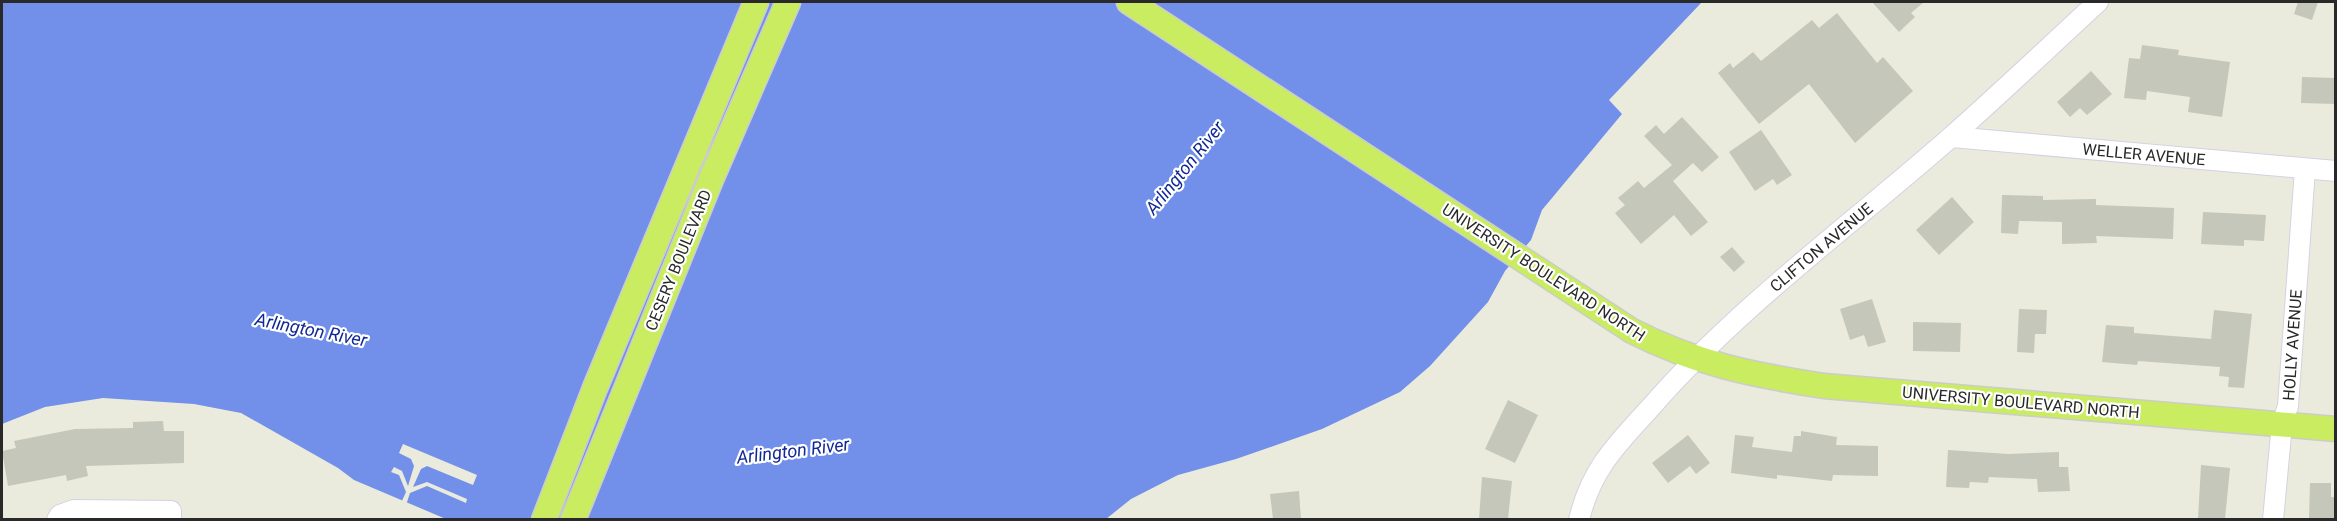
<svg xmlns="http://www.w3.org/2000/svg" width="2337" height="521" font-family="Roboto,sans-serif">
<rect width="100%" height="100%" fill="#eaebdc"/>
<path fill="#7290ea" d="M2,2H1702L1609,100L1622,114L1542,210L1531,240L1505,271L1488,302L1430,366L1400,392L1322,429L1236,459L1178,475L1131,499L1106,519H446L354,480L338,468L241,413L194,404L103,398L45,407L2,424Z"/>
<path fill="#eaebdc" d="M403,444L477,475L473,485L427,466L421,469L413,487L427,482L467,499L466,503L427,486L410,493L406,505L401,503L406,492L399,475L391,472L394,467L402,471L408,486L414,466L411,459L399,453Z"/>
<path fill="#c5c7bb" d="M1872,2H1924L1911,13L1915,17L1899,32Z
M2298,2H2318L2312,20L2294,14Z
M1837,13L1877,63L1883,57L1913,91L1855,143L1809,84L1759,124L1718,73L1730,63L1733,68L1753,52L1761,61L1812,20L1819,28Z
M2142,45L2179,50L2178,55L2230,62L2222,117L2188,112L2190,97L2147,91L2146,100L2124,98L2129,58L2140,59Z
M2091,71L2112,94L2087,115L2080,108L2070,117L2057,102Z
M2302,77L2336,78V104L2301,103Z
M1682,117L1719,157L1702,172L1693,163L1673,181L1708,222L1691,236L1674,215L1641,244L1615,213L1625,205L1618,198L1638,181L1644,188L1672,165L1644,136L1656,125L1664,134Z
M1761,130L1792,175L1777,185L1773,179L1755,191L1729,152Z
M2002,195L2043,196V200L2096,199V205L2174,208L2173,239L2096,236L2097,243L2062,244V222L2019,221L2018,234L2001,233Z
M1952,197L1974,222L1939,255L1916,230Z
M2203,212L2266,215L2264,241L2244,240V246L2201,244Z
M1732,247L1745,262L1734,272L1720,257Z
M1872,299L1886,342L1868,347L1864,335L1850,340L1840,309Z
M2019,309L2047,310L2046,334H2035L2034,353L2017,352Z
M2214,310L2252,314L2244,388L2228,387L2229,377L2219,376L2220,367L2138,361L2137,365L2102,362L2106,325L2134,327V333L2211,339Z
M1913,322L1961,323L1960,352L1913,351Z
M1508,400L1538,415L1515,463L1485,449Z
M163,421L164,431H184V463L86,466L88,476L67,481L66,475L8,486L2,451L16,448L14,441L75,429L133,428V422Z
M1801,431L1837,437L1836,445L1878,446V476L1833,475L1832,481L1777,475V479L1731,473L1735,435L1754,437L1752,447L1792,452L1794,436H1801Z
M1688,435L1710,463L1696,474L1690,466L1668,483L1652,463Z
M1948,450L2008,454L2059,452V467H2068L2070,491L2038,492L2037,479L1989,477L1988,483L1970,482L1969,488L1946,487Z
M2201,465L2230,468L2225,519H2198Z
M1482,477L1512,481L1508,519H1479Z
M2310,483H2331V497H2336V519H2309Z
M1299,491L1301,519H1273L1270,494Z"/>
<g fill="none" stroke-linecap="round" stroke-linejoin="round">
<g stroke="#d6d1e2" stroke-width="22">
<path id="minor" d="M1952,137L2336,171
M57,520L60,515L74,510L171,511V520
M1579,520C1591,469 1617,444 1651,407C1740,305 1850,226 1951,137C2001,93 2049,47 2098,2
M2273,520L2282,424L2288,406L2305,169"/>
</g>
<g stroke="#ccc" stroke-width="27">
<path id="major" d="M1129,2L1632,331C1697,364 1753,375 1824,386L2336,429
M544,520L595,388L756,2
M573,520L712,177L788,2"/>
</g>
<use href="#minor" stroke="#fff" stroke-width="20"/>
<use href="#major" stroke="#c9ec60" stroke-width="24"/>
</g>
<g text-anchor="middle" stroke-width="4.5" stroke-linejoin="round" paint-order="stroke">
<g font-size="16" fill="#292929" stroke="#fff">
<text transform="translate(2144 154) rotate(5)" y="6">WELLER AVENUE</text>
<text transform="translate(1821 247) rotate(-40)" y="6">CLIFTON AVENUE</text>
<text transform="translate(678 260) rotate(-68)" y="6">CESERY BOULEVARD</text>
<text transform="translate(1544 272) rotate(33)" y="6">UNIVERSITY BOULEVARD NORTH</text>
<text transform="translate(2292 345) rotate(-86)" y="6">HOLLY AVENUE</text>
<text transform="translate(2021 402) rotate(5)" y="6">UNIVERSITY BOULEVARD NORTH</text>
</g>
<g font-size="18" font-style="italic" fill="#122995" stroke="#fff">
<text transform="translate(1185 168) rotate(-51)" y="6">Arlington River</text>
<text transform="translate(311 330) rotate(11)" y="6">Arlington River</text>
<text transform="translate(793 451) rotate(-7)" y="6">Arlington River</text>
</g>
</g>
<rect width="2337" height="521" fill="none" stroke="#292929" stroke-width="6"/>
</svg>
